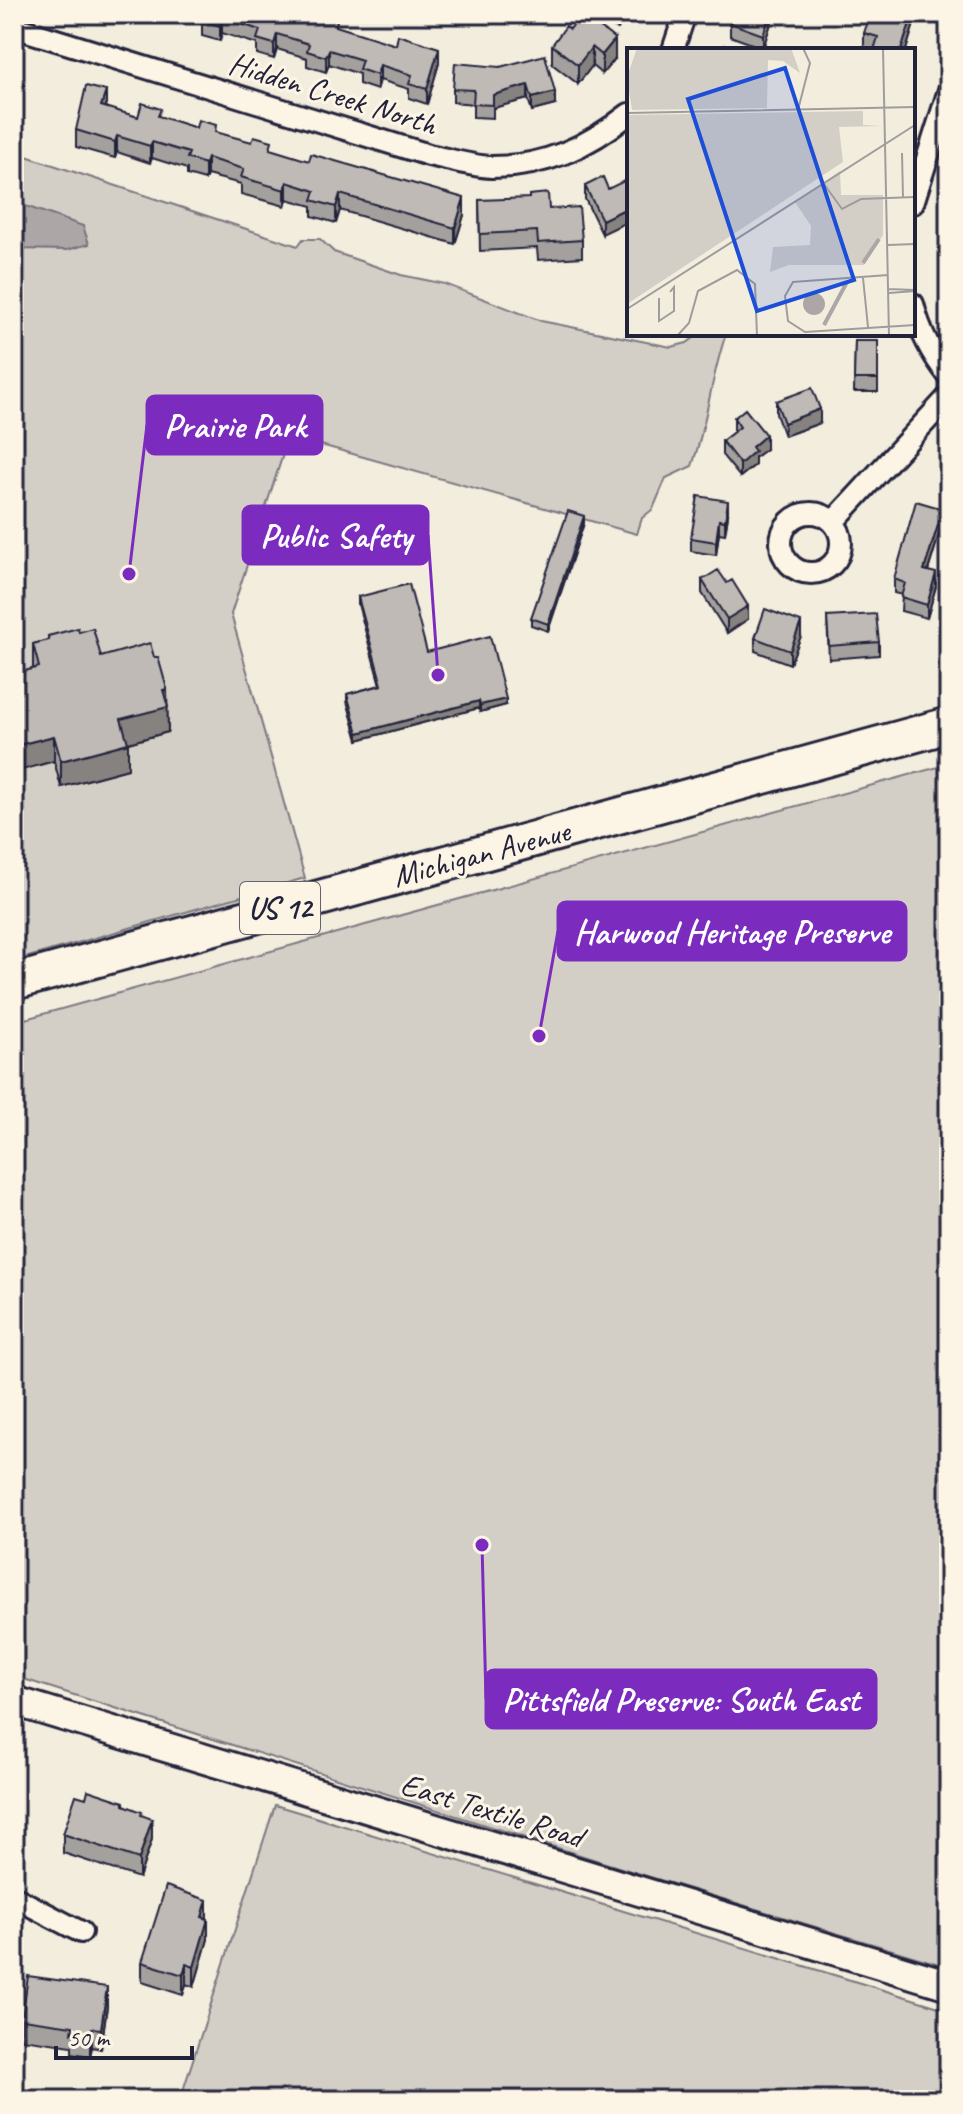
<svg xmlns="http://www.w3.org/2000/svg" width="963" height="2114" font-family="Caveat,sans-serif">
<rect width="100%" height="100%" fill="#f3edde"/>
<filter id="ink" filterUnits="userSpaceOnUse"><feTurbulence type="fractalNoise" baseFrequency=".0125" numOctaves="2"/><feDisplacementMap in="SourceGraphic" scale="16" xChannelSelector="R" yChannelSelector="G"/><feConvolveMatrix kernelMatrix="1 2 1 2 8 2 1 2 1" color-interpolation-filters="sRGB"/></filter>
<g filter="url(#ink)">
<path fill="#d4cfc6" stroke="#7b7880" stroke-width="2" d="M14,152L298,246L303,239H320L334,252L401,275L445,284L541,321L671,347L687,343L699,334H726C711,377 707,423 692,466L666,478L653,509L642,518L637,534L289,436L231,614L305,878L14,961Z
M949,764V1967L637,1873L14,1676V1022Z
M275,1805L949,2010V2100H180Z"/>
<path fill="#aca7a6" stroke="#75727b" stroke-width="2" d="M14,202L83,226L89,244L67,250L14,249Z"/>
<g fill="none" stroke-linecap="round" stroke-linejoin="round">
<g stroke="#22223b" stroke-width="26">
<path id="minor" d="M14,27L429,155C448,159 471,166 491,167C545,167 587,147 629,114
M673,50L685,14
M913,203L949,90
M913,304C920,332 931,353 949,376
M781 543a30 30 0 1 1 60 0a30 30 0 1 1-60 0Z
M833,522L949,396
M14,1897L81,1932"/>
</g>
<g stroke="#22223b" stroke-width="34">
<path id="secondary" d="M14,1701L949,1985"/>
</g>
<g stroke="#22223b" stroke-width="40">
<path id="trunk" d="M14,982L949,725"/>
</g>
<use href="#minor" stroke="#fcf5e5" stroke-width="20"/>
<use href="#secondary" stroke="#fcf5e5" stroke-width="28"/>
<use href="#trunk" stroke="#fcf5e5" stroke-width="34"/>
</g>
<path fill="#a4a09d" stroke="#22223b" stroke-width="2" d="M185,14H294L337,27L439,63L427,104L409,98V89L380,80L377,90L359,84V74L329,64L326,72L307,66V58L277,49L274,59L257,54V44L222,33L220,41L202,36V24L185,18Z
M594,14H623L618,29L594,21Z
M733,14H774L763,48L730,36V23Z
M880,14H917L906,50H873L864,47V33L878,21Z
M570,29L615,59L602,74L592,66L578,84L552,64V45Z
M500,67L555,105L532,111L528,99L493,108V118L473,117V104L453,102V89Z
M106,108L138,117H161L196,128L216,132L464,215L455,244L340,210L336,223L312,216V206L287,199L285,206L241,194V184L207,175L205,180L187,175V169L152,158L150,163L117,152L115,158L76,147V130Z
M585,186L608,189L602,234L585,199Z
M479,200L549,209L582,240V257L538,260L537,248L480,251Z
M855,341H878V392H854Z
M776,401L820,423L784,436L776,414Z
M734,418L766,449L755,457V465L740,477L722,455V441L734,432Z
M728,515L725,534L719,533L716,555L691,551V538Z
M943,522L928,571L936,586L927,618L901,611L902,595L894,593V579Z
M584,523L548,631L531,625V618Z
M702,580L748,619L727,633L702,593Z
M358,597L427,652L506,705L480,712L479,708L358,740L347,701V694L380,685L358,604Z
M827,617L879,642V655L829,659Z
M79,632L101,657L167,702L168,732L128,743V769L61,787L54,761L14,772V674L33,669V644L48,640V636Z
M801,636L790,664L755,651V638Z
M86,1798L124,1805L142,1816L152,1839L139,1878L63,1853V1834Z
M207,1919L208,1939L194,1987L186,1984L183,1995L142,1982V1962Z
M107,2006L101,2049L92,2047L90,2056L72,2053V2046L22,2039V2019Z"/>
<path fill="#86827f" stroke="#22223b" stroke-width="2" d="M618,14H623L618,29Z
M770,14H774L763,48V35Z
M913,14H917L906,50H901Z
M222,18V33L220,41V26Z
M277,34V49L274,59V44Z
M615,39V59L602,74V55Z
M592,47V66L578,84V65Z
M439,48V63L427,104V89Z
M329,50V64L326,72V57Z
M380,65V80L377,90V75Z
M528,85V99L493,108V118V95Z
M106,91V108L101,106Z
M555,92V105L532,111V98Z
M117,136V152L115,158V142Z
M152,142V158L150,163V146Z
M207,158V175L205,180V164Z
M287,182V199L285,206V190Z
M340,194V210L336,223V207Z
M464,198V215L455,244V228Z
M629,207V221L602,234V220Z
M820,409V423L784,436V423Z
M766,435V449L755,457V465L740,477V464L752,447Z
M728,501V515L725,534V521Z
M943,509V522L924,583V570Z
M584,516V523L548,631V624Z
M719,520V533L716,555V542Z
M936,573V586L927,618V605Z
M748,606V619L727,633V619Z
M801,622V636L790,664V651Z
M167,689L168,732L121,745V719Z
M506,699V705L480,712V705Z
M479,701V708L358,740V733Z
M54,736V761L14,772V746Z
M128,743V769L61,787V761Z
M152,1819V1839L139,1878V1859Z
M207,1900V1919L202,1917Z
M208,1919V1939L194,1987V1967Z
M186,1964V1984L183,1995V1975Z
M107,1987V2006L101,2049V2029Z
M92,2028V2047L90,2056V2036Z"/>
<path fill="#bfbab6" stroke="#22223b" stroke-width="2" d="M204,14H294L312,18L313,14H319L337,20L336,26L396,45L398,35L439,48L427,89L409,84L412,75L380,65L377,75L359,69L362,60L329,50L326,57L307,51L309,44L277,34L274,44L257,39L260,30L222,18L220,26L202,21Z
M582,14L615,39L602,55L592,47L578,65L552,45L566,26L570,29Z
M733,14H770L763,35L730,23Z
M880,14H913L901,50H874L878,37L864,33L869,18L878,21Z
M725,45L734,50H723Z
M545,55L555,92L532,98L528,85L493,95V105L473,104L474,90L453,89L455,63L500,67Z
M86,86L106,91L101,106L138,117L142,103L161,109L158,116L196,128L198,120L216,125L215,132L252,142L254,136L272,141L270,149L309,161L311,154L464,198L455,228L340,194L336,207L312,200L315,191L287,182L285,190L241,177L244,169L207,158L205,164L187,158L189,153L152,142L150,146L117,136L115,142L76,130Z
M603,177L608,189L626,180L629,186V207L602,220L585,186Z
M548,193L549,209L579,207L582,240L538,243L537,231L480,234L479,200L529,198V195Z
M855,341H878V379H854Z
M812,388L820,409L784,423L776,401Z
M745,409L766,435L752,447L755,451L740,464L722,441L740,427L734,418Z
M698,496L728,501L725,521L719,520L716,542L691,538Z
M916,501L943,509L924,570L936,573L927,605L901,597L905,583L894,579Z
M568,511L584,516L548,624L531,618Z
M718,570L727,583L732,580L748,606L727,619L702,580Z
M409,584L427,652L490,636L506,699L480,705L479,701L358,733L347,694L382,685L358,597Z
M765,609L801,622L790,651L755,638Z
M876,614L879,642L829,646L827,617Z
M78,628L79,632L93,628L101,657L150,643L154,657H158L167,689L163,690L168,707L121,719L128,743L61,761L54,736L14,746V674L39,667L33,644L49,640L48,636Z
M88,1790L124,1802V1805L142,1812L141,1815L152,1819L139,1859L63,1834L76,1795L86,1798Z
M166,1886L207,1900L202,1917L208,1919L194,1967L186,1964L183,1975L142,1962Z
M28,1976L107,1987L101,2029L92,2028L90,2036L72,2033L73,2026L22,2019Z"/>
</g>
<g text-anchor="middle" stroke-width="6" stroke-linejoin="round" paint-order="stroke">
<rect fill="#fcf5e5" stroke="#63616e" stroke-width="2" x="240" y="882" width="80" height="52" rx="6"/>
<g font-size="30" font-weight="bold" fill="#22223b">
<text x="280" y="918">US 12</text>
</g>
<g font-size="32" fill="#22223b" stroke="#fcf5e5">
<text transform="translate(333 93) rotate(17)" y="11">Hidden Creek North</text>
<text transform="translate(481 853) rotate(-15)" y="11">Michigan Avenue</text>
<text transform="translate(492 1810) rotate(17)" y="11">East Textile Road</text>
</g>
</g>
<g transform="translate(627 48)">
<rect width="288" height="288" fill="#f3edde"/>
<path d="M10,0H164L173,25L156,13L141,12L140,60L5,62L0,29ZM236,63V77L256,78L212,79L216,114L0,256V67ZM213,123L214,147H256V187L237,217H162L143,224L146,199L183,197L184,178L168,154Z" fill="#d4cfc6"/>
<path d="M176 256a11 11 0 1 1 22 0a11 11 0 1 1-22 0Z" fill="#aca7a6"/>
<path fill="none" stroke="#aca7a6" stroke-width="4" d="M236,215L252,191M197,277L220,234"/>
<path fill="none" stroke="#9f9c9d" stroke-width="2" d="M256,0L262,288M171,62L183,15L176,0M0,65L288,59M275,105L276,150M197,136L215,161L234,151L288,149M261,197L288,196M261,227L166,234L158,248L161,273L178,284L288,277M236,230L241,279M261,241L288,242M262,245L288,243M32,250V273L47,263V239L43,244M0,261L288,77M50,288L62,275L71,243L110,222L128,236L130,288"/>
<path fill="#1d4ed8" fill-opacity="0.15" stroke="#1d4ed8" stroke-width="4" d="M158,20L227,232L130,263L61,51Z"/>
<rect width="288" height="288" fill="none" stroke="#22223b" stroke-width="4"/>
</g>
<path fill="none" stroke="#7b2cbf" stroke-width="3" d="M129 574L147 425M438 675L428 535M539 1036L558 931M482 1545L486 1699"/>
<g fill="#7b2cbf" stroke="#fcf5e5" stroke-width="3">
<circle cx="129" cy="574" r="8"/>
<circle cx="438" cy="675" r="8"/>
<circle cx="539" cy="1036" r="8"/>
<circle cx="482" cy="1545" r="8"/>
</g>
<g fill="#7b2cbf" stroke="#7b2cbf" stroke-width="3">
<rect x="147" y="396" width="175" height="58" rx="8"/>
<rect x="243" y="506" width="185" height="58" rx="8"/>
<rect x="558" y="902" width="348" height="58" rx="8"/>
<rect x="486" y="1670" width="390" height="58" rx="8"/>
</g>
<g font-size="34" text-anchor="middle" font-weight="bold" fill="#fff">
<text x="235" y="437">Prairie Park</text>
<text x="336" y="547">Public Safety</text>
<text x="732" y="943">Harwood Heritage Preserve</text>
<text x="681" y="1711">Pittsfield Preserve: South East</text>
</g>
<rect width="963" height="2114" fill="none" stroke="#fcf5e5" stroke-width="48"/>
<rect x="24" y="24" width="915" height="2066" fill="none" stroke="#22223b" stroke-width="3" filter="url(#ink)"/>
<path d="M56 2046v12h136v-12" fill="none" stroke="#22223b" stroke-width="4"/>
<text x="68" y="2046" font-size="24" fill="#22223b" stroke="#fcf5e5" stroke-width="6" paint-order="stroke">50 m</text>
</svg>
